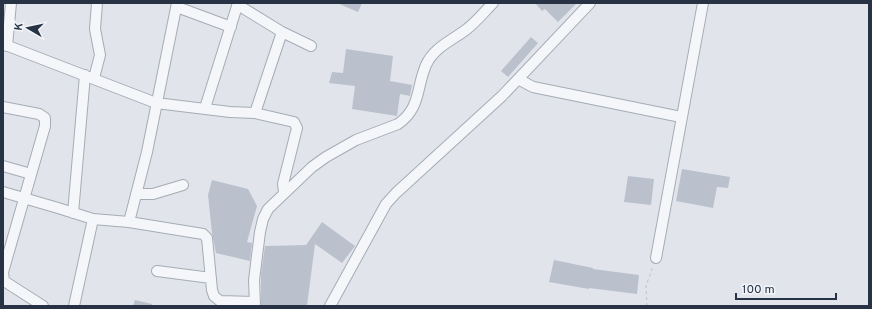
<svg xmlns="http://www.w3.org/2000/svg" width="872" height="309" font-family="Overpass,sans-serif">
<rect width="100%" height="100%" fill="#e1e5eb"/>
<path fill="#bac1cc" d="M337,3H362L358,12Z
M535,3H577L558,22L545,9L542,11Z
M531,37L538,43L508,77L501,71Z
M346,49L393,56L390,81L412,85L410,96L400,94L397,116L352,109L355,86L329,83L332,72L343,73Z
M682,169L730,177L728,188L717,187L713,208L676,201Z
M628,176L654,179L651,205L624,202Z
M212,180L248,189L257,206L247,242L252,243L250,261L216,253L212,233L208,195Z
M322,222L355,246L342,263L315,244L307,306H261V274L265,246L306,245Z
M554,260L593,268V269L639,275L637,294L589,288V289L549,282Z
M135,300L152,304V306H133Z"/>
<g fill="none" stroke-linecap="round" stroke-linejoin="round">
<g stroke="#a5acb6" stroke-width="12">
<path id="minor" d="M238,5L282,32L311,46
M177,7L231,27
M3,44L156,103L230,112L255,113L294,122L297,128L283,184L284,192
M7,46L11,3
M94,78L100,55L95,29L97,3
M518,79L533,87L681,117
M3,107L39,114L45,118V126L3,272L4,281L43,306
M205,108L238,3
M255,113L282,32
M3,166L31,174
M3,192L58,208L93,219L129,222L203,234L207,238L212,290L214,296L220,301L254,302
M136,194H153L183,185
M73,213L85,75
M129,222L147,152L177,3
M656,258L703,3
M157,271L211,278
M74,306L93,219
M255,306L254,280L260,232L263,219L268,209L312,167L326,157L356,140L398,124C421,108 416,88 426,65C434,47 453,40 467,29C477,21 485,11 493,3
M330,306L386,204L396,193L502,96L590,3"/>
</g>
<path stroke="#bfc3ca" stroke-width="1" stroke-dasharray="3 3" stroke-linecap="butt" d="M647,306L646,286L653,266"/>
<use href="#minor" stroke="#f4f6f9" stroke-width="10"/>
</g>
<rect width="872" height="309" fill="none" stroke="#273345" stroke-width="8"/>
<g transform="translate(28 28) rotate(279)" stroke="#f1f4f8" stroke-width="3" paint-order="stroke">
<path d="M0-3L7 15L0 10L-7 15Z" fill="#273345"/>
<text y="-6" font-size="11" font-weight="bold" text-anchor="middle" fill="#273345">K</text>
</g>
<path d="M736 293v6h100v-6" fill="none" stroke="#273345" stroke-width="2"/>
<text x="742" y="293" font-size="12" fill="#273345" stroke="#f1f4f8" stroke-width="3" paint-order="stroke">100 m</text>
</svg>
